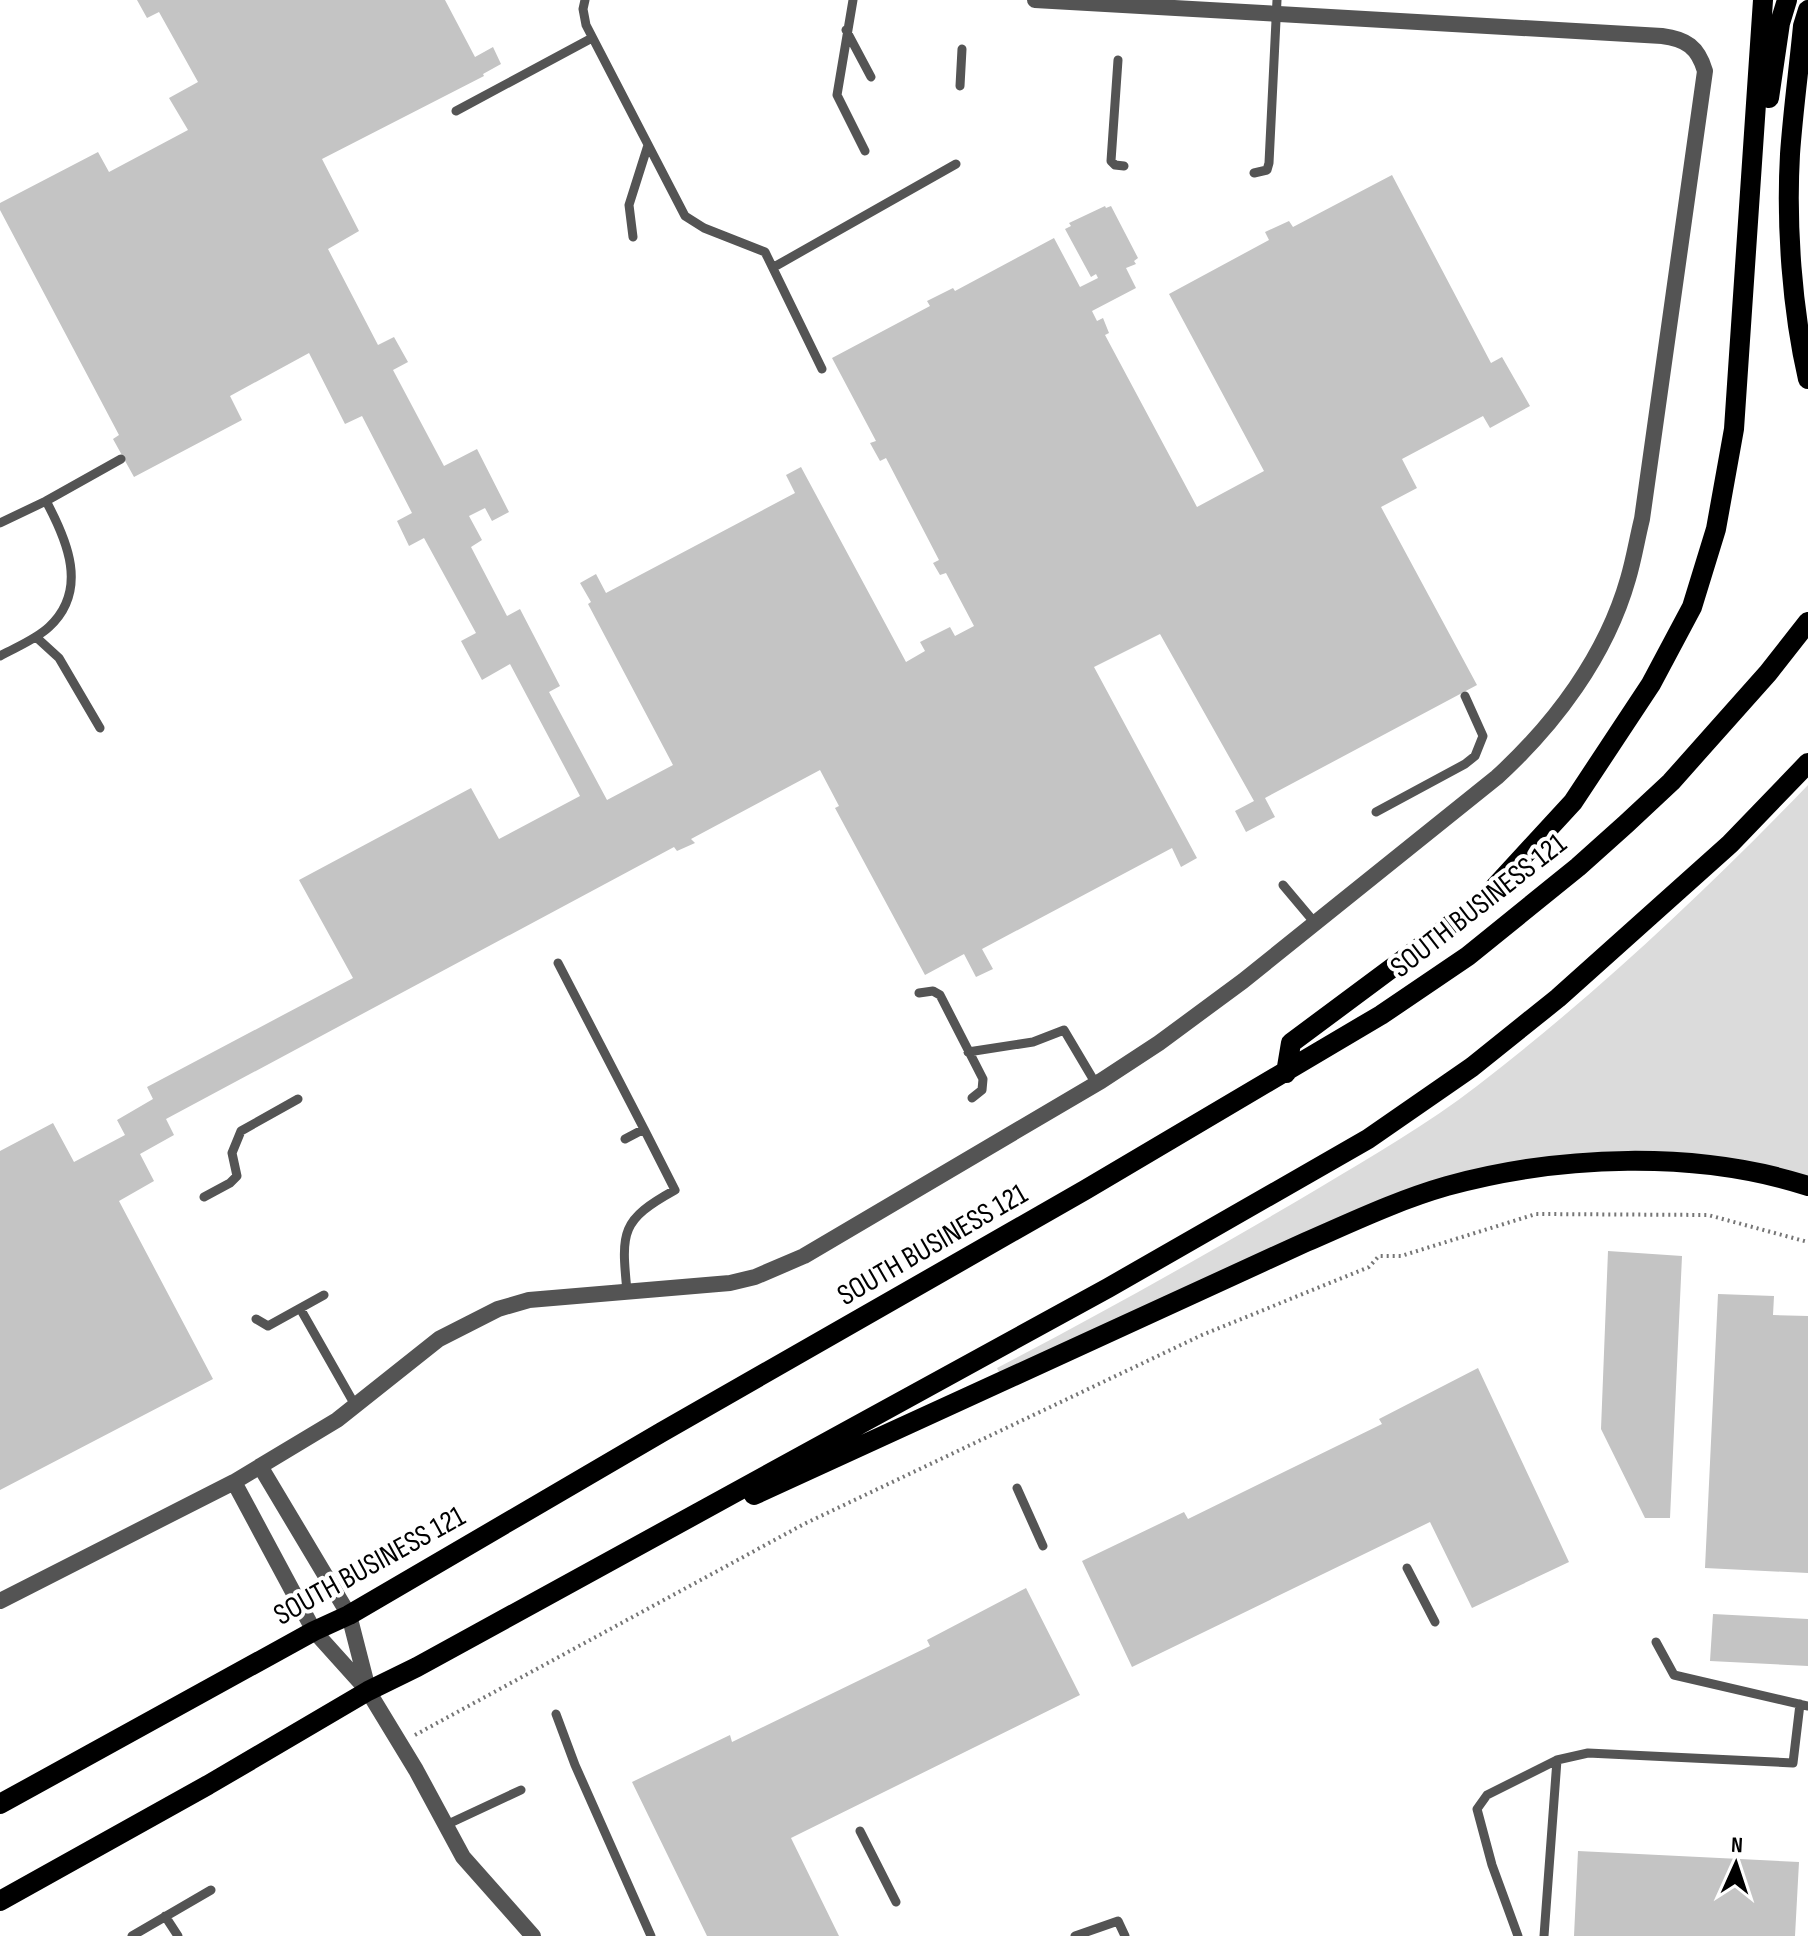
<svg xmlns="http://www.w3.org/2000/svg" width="1808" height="1936" font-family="'Sofia Sans Condensed',sans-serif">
<rect width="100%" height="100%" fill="#fff"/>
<path fill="#dbdbdb" d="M1808,785V1177L1687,1155L1428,1186L1002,1378L997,1368C1106,1311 1213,1251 1319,1188C1372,1156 1428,1124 1477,1086C1595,995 1704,893 1808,785Z"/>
<path fill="#c4c4c4" d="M137,0H445L475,57L493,47L501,64L483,74L484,76L322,159L359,231L328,249L378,345L394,337L408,362L393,370L444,466L477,449L509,512L492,521L485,508L469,516L482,540L471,547L507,616L520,609L560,686L549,692L607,800L673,765L588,604L591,602L580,583L596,574L606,593L795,493L786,475L801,467L906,662L925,651L920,642L950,627L955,636L974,626L946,573L940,575L933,563L939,560L886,458L880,461L870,443L876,441L832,358L930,306L927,301L953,288L955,291L1054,238L1080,287L1098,278L1096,274L1091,277L1065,229L1071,226L1069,223L1105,206L1106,208L1111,206L1138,258L1134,261L1136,264L1126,268L1136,288L1092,311L1097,321L1103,318L1109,333L1105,335L1197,507L1264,471L1169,294L1269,240L1265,232L1289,221L1293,227L1392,175L1491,363L1502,357L1530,406L1490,428L1483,416L1402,459L1417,488L1381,507L1477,685L1265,798L1275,817L1246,832L1235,811L1254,801L1160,634L1094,667L1197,858L1181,867L1172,848L982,949L993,969L976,977L964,954L925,975L835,808L839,806L820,770L691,839L695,843L677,851L674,847L166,1119L174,1135L140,1154L154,1181L119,1201L213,1379L0,1490V1151L53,1123L74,1162L125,1135L117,1120L153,1099L147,1087L353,978L299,880L471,788L499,839L580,796L510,664L482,680L461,641L476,633L424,538L409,546L397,521L412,513L362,416L345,424L309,353L230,396L242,420L134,477L113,439L119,435L0,210V203L98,152L109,172L188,130L169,98L198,82L159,12L147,18Z
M1608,1251L1682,1256L1670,1518H1645L1601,1429Z
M1718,1294L1774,1296L1773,1315L1808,1316V1573L1705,1568Z
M1478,1368L1569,1562L1472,1608L1430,1522L1132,1667L1082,1561L1184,1512L1188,1519L1382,1424L1379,1419Z
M1026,1588L1080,1695L791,1838L839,1936H707L632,1782L730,1735L732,1742L930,1646L927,1640Z
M1713,1614L1808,1619V1666L1710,1661Z
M1578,1851L1799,1862L1795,1936H1574Z"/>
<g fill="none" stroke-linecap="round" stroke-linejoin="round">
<path stroke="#767676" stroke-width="4" stroke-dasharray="2 4" stroke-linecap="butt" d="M415,1735L804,1524L1202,1335L1369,1267L1379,1256H1401L1536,1214L1708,1215L1808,1242"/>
<path stroke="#545454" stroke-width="9" d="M585,0L583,9L586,25L685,216L704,228L765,252L822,369
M853,0L837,95L865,151
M846,30L871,77
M1118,60L1111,161L1115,165L1124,166
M960,86L962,49
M456,111L592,38
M1254,173L1267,170L1269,163L1277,0
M633,237L629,205L648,145
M774,267L956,164
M0,523L46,501
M36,637L59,658L100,728
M0,656C16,647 35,640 49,627C89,590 67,540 46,501L121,459
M1376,812L1465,764L1475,756L1483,736L1465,696
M1283,885L1315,923
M558,963L644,1129
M919,993L933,991L940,995L983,1079L982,1090L972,1098
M968,1052L1033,1042L1064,1030L1096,1084
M625,1139L644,1129L675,1190C621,1220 621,1231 627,1291
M204,1197L230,1183L237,1176L232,1153L241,1131L298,1099
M301,1310L355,1405
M256,1319L268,1326L324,1295
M1017,1488L1043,1546
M1407,1568L1435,1622
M1656,1642L1674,1675L1808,1706
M556,1714L575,1765L651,1936
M446,1825L521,1790
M860,1831L896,1902
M165,1916L178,1936
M132,1936L211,1890
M1075,1936L1118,1921L1125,1936
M1518,1936L1492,1865L1477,1809L1487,1795L1557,1760
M1544,1936L1557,1760L1588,1753L1793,1763L1800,1704"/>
<path stroke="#545454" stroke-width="16" d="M260,1466L349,1615L368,1689
M234,1482L314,1631L368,1691L416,1770L463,1857L533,1936
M0,1601L234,1482L337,1420L439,1339L498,1309L529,1300L730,1283L755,1277L804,1256L1101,1081L1159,1043L1243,981L1497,777C1555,724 1606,656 1628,579C1634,559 1637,539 1642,519L1705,71C1698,47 1686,39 1662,36L1035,0"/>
<path stroke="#000" stroke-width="20" d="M1808,10L1803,26C1799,68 1793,111 1790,154C1786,225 1792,310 1808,379
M1769,98L1780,23L1787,0
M1286,1073L1291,1043L1482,901L1573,802L1651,684L1692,607L1716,529L1734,429L1763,0
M754,1495L1306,1242C1352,1222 1398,1200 1447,1186C1560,1155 1696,1150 1808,1186
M0,1804L314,1631L349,1615L662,1432L1085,1190L1381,1015L1468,956L1578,867L1626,824L1671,782L1768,673L1808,622
M0,1901L208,1785L368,1691L417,1667L1108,1288L1368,1139L1472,1067L1558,998L1730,844L1808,763"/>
</g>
<g text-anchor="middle" stroke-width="8" stroke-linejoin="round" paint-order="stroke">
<g font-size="30" fill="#000" stroke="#fff">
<text transform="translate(1478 905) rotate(-38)" y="10">SOUTH BUSINESS 121</text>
<text transform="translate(932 1244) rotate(-30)" y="10">SOUTH BUSINESS 121</text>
<text transform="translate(369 1565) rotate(-29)" y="10">SOUTH BUSINESS 121</text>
</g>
</g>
<g transform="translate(1736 1864) rotate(3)" stroke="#ffffff" stroke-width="6" paint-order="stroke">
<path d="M0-6L14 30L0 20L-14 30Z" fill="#000000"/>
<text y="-12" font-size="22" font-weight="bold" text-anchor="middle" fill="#000000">N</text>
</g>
</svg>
